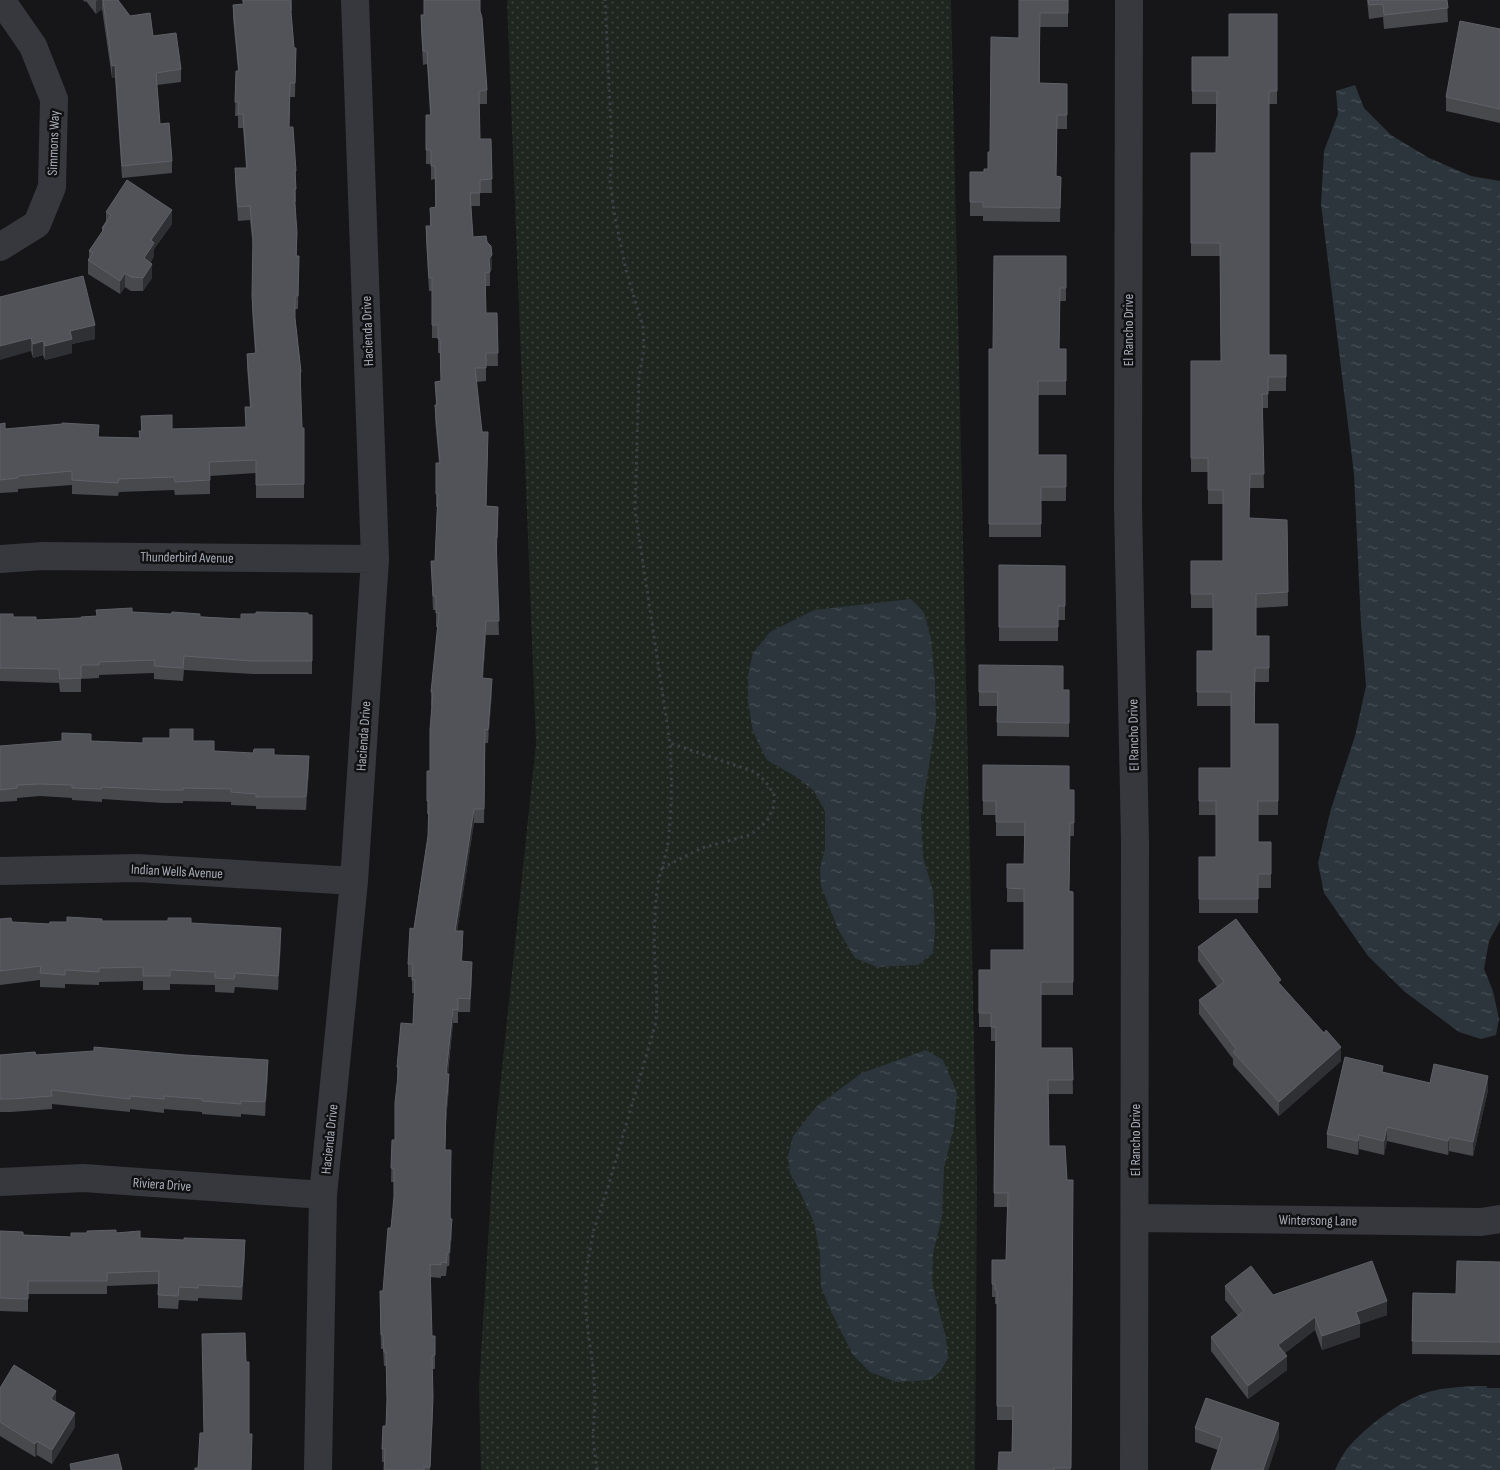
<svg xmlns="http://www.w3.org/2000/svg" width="1500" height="1470" font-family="'Sofia Sans Condensed',sans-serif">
<defs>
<pattern id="green-dots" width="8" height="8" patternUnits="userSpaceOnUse" patternTransform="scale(1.25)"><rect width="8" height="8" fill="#1e261f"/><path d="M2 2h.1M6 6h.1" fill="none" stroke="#3c433d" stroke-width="1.8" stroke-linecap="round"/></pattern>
<pattern id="water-ripples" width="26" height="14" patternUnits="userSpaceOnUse" patternTransform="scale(1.25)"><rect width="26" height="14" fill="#2c353c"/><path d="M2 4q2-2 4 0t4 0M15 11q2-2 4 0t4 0" fill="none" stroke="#485056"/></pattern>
</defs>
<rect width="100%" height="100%" fill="#161618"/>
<path fill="url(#green-dots)" d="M507,0H951L977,1177L975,1470H481L479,1387L494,1145L536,743Z"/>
<path fill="url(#water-ripples)" d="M1355,85L1364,108L1391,135L1429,158L1471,176L1500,181V921L1489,941L1484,969L1493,991L1499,1019L1496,1035L1481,1039L1459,1032L1405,992L1368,956L1324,893L1318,863L1331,809L1355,736L1366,686L1361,624L1354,474L1321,204L1324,151L1338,114L1336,91Z
M911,599L924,612L931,639L935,684L936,720L921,816L923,857L933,891L935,931L933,953L918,965L877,967L855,958L839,931L821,886L820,869L825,849V811L814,791L798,778L767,760L753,732L748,702V675L753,653L770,632L814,610Z
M926,1050L943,1060L957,1093L954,1126L944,1168L942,1217L933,1253L932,1283L946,1338L948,1358L940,1372L930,1380L896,1382L870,1372L853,1355L832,1313L821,1287L820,1254L814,1222L801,1194L790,1173L788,1156L793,1136L817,1106L862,1073Z
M1474,1386H1487V1388H1500V1470H1335C1338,1463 1342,1456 1346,1450C1365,1427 1399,1401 1428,1392C1442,1388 1458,1387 1474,1386Z"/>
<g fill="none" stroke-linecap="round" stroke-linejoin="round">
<path stroke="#3d3f44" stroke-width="3" stroke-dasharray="2.5 4" stroke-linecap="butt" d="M662,868L702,848L750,835L767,821L774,806V794L765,781L755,772L670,743
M597,1470L593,1439L595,1403L594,1376L586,1315V1272L594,1229L608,1187L656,1022C659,988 652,953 655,919C655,907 656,896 658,884C660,871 666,857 668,843C672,810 672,777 670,743L635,510L639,377L644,348L643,327L626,270L615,217L610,182L612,148L605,0"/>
<path stroke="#37383d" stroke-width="28" d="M0,247L37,224L52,187L54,99L33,46L1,0
M0,559L43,556L375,559
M0,871L137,868L354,881
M0,1182L83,1178L323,1195
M1135,1218L1481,1222L1500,1219
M318,1470L323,1195L354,881L375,559L355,0"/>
<path stroke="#37383d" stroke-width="28" d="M1129,0L1128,506L1135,842L1134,1470"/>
</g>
<path fill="#47494d" d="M83,0H118L130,16L153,36L181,69V82L157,85L160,124L172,161V173L122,178L115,78H112L102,9L96,14L86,1L85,2Z
M242,0H292V11H291L294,48H296L295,97H290L289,127L296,184V202H295L297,256H299L298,309H295V318L301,372V385H300L302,428H304V498H256V473L210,476V494L175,495L174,490L119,492L118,496L72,494V485L18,489V492L0,493V424L5,429L99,437L139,438L141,431V416L172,429L246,427L250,407L247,367V354L255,353L252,310L253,248L250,220L238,221L235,182V168H246L243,128H238V116H235L236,71H238L233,18V5L243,4Z
M1019,0H1068V27H1040V83L1067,84V129H1057L1056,176L1061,177L1060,222L983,221V216H970V172H984L988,169L990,152L1019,38Z
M1367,0H1447L1448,22L1384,29L1383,17L1369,19Z
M480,11L487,90V104H479L480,139H491L492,193H480V206H471L473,237L487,242L492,269L490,271V286H485L486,313H497L498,366H486V381L476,382L482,432L488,445L486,506L498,507L497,552H496L499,635H486L483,678L492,692L488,743H485L484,823H474L457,931L463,945L462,961L472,976L470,1012H458V1023H453L448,1074L449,1087L446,1121L445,1150L452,1232L449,1266H447L446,1276H441V1278L430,1277L432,1336H435V1369H432L433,1411L430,1470H384V1462H382V1449L386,1426L387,1404L386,1366H384L383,1349H381L380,1305L383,1291L391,1228L394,1197V1182H391L392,1140H395L398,1081H397V1067L413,1024L414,993H412V977H408V964L428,836L429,814H427V771H430L432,706H431V692L438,627H436V610H433L431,561H435L437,507H436V463H439L435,419V405H436L435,382L441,381L440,353H438V338H432V291H429L426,240V226H430V208L435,207V179L431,180V164H426V115H430L427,64L423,65L421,29V15Z
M1277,14V104H1269V355H1286V391H1268V408H1262L1264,488H1250L1249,518L1287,520L1288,606L1256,608V636L1269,650V682H1255V724H1278V815H1258V842H1271V888H1258V913H1199V857H1216V815H1199V768H1231V706H1197V651H1213V608H1191V561H1223V504H1208V472H1191V361H1221L1220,256H1191V153H1216L1217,104H1192V57H1229Z
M1500,29V123L1446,111V97Z
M106,212L172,224L154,249V256L150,263L152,278L143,291H131L125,287L120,294L88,274V260L89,258V251L102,232V228L106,221Z
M1066,256V301H1060L1059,349H1066V395H1038V455H1066V501H1041V537H989V349H993Z
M0,297L95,339L72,344V353L45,360L43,355L33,358L31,351Z
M999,565L1065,566V620H1058V641H999Z
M132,612L241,619L312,615V674H253L184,670L183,681L154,679V673L99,675V678L81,679V692H60L59,683L0,681V614L13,617L36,620L81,618L96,616Z
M979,665L1063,690H1069V737L997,736V706H979Z
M91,741L143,743L193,741L214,751L274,755L309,769L306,810L256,809V806L231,805V802L183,801V803H163L102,799V802L72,800V798L40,796L17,798V801L0,802V746Z
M983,765L1069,790H1074V836H1070L1069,891L1073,892V995H1041V1048H1072L1073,1094H1048L1049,1146H1065L1071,1470H998L1012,1452L1013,1420H997V1304H995V1297H992V1260H1006L1007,1207H994L996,1041H991V1027H979V970H991L1024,950V902H1007V888L1024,864L1025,836H996V815H983Z
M0,919L12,922L49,924L67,922L102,921L191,923L281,942L278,990L235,987L234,993L215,992V985L170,984V990H143V981L99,982V985L65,984V988L40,987V980L0,985Z
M1198,947L1281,986L1341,1061L1279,1116L1233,1065V1059L1199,1014V1000L1217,987L1198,961Z
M0,1055H36L268,1073L265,1116L241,1114V1117L202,1114V1112L164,1109V1113L130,1109V1112L52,1104V1109L11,1112H0Z
M1383,1072L1430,1083L1488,1090L1473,1156L1449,1151L1448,1155L1387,1141L1384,1155L1359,1149L1358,1155L1327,1148V1134Z
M0,1231L23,1235L71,1237L116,1233L140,1238L245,1253L242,1300L198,1298V1301L179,1300L178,1309L158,1308V1284L107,1286V1294H28V1312L0,1311Z
M1500,1262V1355L1412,1354L1413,1293L1456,1294Z
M1225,1286L1273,1295L1387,1315L1360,1324V1337L1322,1350L1315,1330L1285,1353L1287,1370L1248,1399L1211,1351V1337L1238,1316L1225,1300Z
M0,1388L56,1401L75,1427L52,1464L37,1455L35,1457L0,1436Z
M1195,1428L1279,1437L1268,1470H1211L1218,1450L1195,1442Z"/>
<path fill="#2f3033" d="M98,0H102V9L96,14V1Z
M115,65V78H112V66Z
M295,171H296V184L295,185Z
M172,210V224L154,249V256L144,272V258L151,240Z
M492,255V269L489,272V258Z
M152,264V278L143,291V278Z
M125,273V287L120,294V281Z
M95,325V339L72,344V353L45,360V346L70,331Z
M31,338V351L0,360V346Z
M43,341V355L33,358V344Z
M486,621V635L482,691V678Z
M492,679V692L488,743V730Z
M309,756V769L306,810V797Z
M474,809V823L455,944V931Z
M281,928V942L278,990V976Z
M472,962V976L470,1012V999Z
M453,1009V1023L446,1087V1074Z
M1341,1047V1061L1279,1116V1102Z
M268,1060V1073L265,1116V1102Z
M449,1074V1087L446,1121V1107Z
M1488,1076V1090L1473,1156V1142Z
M1387,1127V1141L1384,1155V1141Z
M1359,1135V1149L1358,1155V1141Z
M1449,1137V1151L1448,1155V1141Z
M452,1219V1232L449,1266V1253Z
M245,1240V1253L242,1300V1287Z
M1387,1301V1315L1360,1324V1337L1322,1350V1336L1356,1312Z
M1315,1317V1330L1278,1358V1345Z
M1287,1356V1370L1248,1399V1386Z
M56,1391V1405L51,1399Z
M433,1397V1411L430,1470V1467Z
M75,1413V1427L52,1464V1450Z
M1279,1423V1437L1268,1470H1263Z
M37,1441V1455L35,1457V1444Z"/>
<path fill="#525359" stroke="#5f6168" d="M103,0H118L130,16L150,13L153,36L176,33L181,69L156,73L160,124L169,123L172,161L122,166L115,65L112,66Z
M243,0H290L294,48H296L295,83H290L289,127H293L296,171H295L296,189H294L297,233L296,256H299L298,296H295V318L301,372H300L302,428H304V484L256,485V460L209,462L210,480L175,482L174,477L119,479L118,483L72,480V471L18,476V478L0,480V424L5,423V429L62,424V423L99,425L98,437L140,438L139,431H142L141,416L172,415V429L246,427L245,407H251L247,354L256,353L252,296L253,237L250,206L238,207L235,168H247L243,114H238L239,102H235L236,71H239L233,5L244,4Z
M424,0H480V11L482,18L487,90L479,91L480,139H491L492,179L480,180V193H470L473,237L486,236L487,242L491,246L492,255L489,258L490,272L485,273L486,313H497L498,353H486V368H475L482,432H488L486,506L498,507L497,538H496L499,621H486L482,678L492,679L488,730L485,729L484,809H474L455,931H463L461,961L472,962L470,999L458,998V1010L453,1009L446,1074H449L446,1107L445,1150H451L450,1219H452L449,1253H447L446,1263L441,1262V1265L430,1264L432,1336H435V1355L432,1356L433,1397L430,1467H424V1470H384L385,1449H382L383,1426H386L387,1399L386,1352H384L383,1335H381L380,1291H383L388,1228H391L394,1197V1169L391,1168L392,1140H395V1103L399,1067H397L401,1023L413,1024L415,980H412L413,964H408L410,928L414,929L428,836L429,801H427V771H430V730L433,692H431L439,613H436V596H433L431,561H435L438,494H436V463H440L435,405H437L435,382L441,381L440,339H438V325H432V277L429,278L426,226H431L430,208L436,207L435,166H431V150H426V115H431L427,51H423L421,15H424Z
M1019,0H1068V13H1040L1039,83L1067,84V115H1057L1056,176L1061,177L1060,208L983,207V202H970V172H984V169H988V152H990L991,37L1019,38Z
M1368,0H1447L1448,8L1384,15L1383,4L1369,5Z
M1229,14H1277V91H1269V355H1286V377H1268V394H1262L1264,474H1250L1249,518L1287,520L1288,592L1256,594V636H1269V668H1255L1254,724H1278V801H1258V842H1271V874H1258V899H1199V857H1216V801H1199V768H1231V692H1197V651H1213V594H1191V561H1223V490H1208V458H1191V361H1221L1220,243H1191V153H1216L1217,91H1192V57H1229Z
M1460,21L1500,29V109L1446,97Z
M127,180L172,210L151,240L154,243L144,258L152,264L143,278L131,277L125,273L120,281L88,260L93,253L89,251L104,229L102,228L111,215L106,212Z
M994,256H1066V288H1060L1059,349H1066V381H1038V455H1066V487H1041V524H989V349H993Z
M83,276L95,325L70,331L72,339L45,346L43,341L33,344L31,338L0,346V297Z
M999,565L1065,566V606H1058V627H999Z
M132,608V612L171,614L172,612L200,614V617L241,619V614H256V612L308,613V615H312V661H253L184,656L183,668L154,666L155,660L99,662V665H81V678L60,679L59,669L0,668V614H13V617H36V620L81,618V617L97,616L96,610Z
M979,665L1063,666V690H1069V723L997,722L998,692H979Z
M170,729H193V741H214V751L253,753L254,749H274V755L309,756L306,797H256V794L231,792V789L183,788V790H163L102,787V789L72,788V785L40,784L17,785V788L0,790V746L62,741V733L91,734V741L143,743V738H170Z
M983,765L1069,766V790H1074V823H1070L1069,891L1073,892V982H1041V1048H1072L1073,1080H1048L1049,1146H1065L1067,1180H1073L1071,1468H1054V1470H998L999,1452H1012L1013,1406H997V1290H995V1284H992V1260H1006L1008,1193H994L996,1027H991V1013H979V970H991V950H1024V889L1007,888V864H1024L1025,822H996V801H983Z
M67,917L102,919V921H168V918H191V923L281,928L278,976L235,973L234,979L215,978V972L170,970V976H143V967L99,968V972L65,970V975L40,973L41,966L0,971V919L11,918L12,922L49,924L50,922H67Z
M1236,919L1281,980L1278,982L1324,1033L1326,1030L1341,1047L1279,1102L1233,1052L1236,1049L1199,1000L1224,982L1198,947Z
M94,1047L185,1055L268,1060L265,1102L241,1101V1104L202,1101V1099L164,1096V1099L130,1096V1099L51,1090L52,1096L11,1099H0V1055L35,1052L36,1055L94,1051Z
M1345,1057L1383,1066L1382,1072L1430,1083L1434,1064L1488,1076L1473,1142L1449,1137L1448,1141L1387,1127L1384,1141L1359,1135L1358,1141L1327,1134Z
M116,1230V1233L140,1231V1238L184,1240V1238L245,1240L242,1287L198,1285V1288L179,1287L178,1296L158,1295L159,1271L107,1273V1281H28V1299L0,1298V1231L23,1232V1235L71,1237V1233H87V1231Z
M1372,1261L1387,1301L1356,1312L1360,1323L1322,1336L1315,1317L1278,1345L1287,1356L1248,1386L1211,1337L1244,1311L1225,1286L1251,1266L1273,1295Z
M1457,1261L1500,1262V1342L1412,1341L1413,1293L1456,1294Z
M245,1333L246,1362H249V1434H252L251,1470H195V1468H198L200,1433H204L202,1334Z
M14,1365L56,1391L51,1399L75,1413L52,1450L37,1441L35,1444L0,1422V1388Z
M1206,1398L1279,1423L1263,1470H1211L1222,1438L1195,1428Z
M118,1454L122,1470H71L70,1464Z"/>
<g text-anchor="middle" stroke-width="5" stroke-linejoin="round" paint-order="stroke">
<g font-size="14" fill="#a8adb8" stroke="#111113">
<text transform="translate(53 143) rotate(-88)" y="5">Simmons Way</text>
<text transform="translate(1128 330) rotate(-90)" y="5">El Rancho Drive</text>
<text transform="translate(367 331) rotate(-92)" y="5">Hacienda Drive</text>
<text transform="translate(187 557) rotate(1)" y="5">Thunderbird Avenue</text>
<text transform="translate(1133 735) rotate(-91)" y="5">El Rancho Drive</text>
<text transform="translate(363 736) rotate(-86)" y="5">Hacienda Drive</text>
<text transform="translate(177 871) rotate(3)" y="5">Indian Wells Avenue</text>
<text transform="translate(329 1139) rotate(-84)" y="5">Hacienda Drive</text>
<text transform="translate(1135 1140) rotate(-90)" y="5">El Rancho Drive</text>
<text transform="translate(162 1184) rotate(4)" y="5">Riviera Drive</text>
<text transform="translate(1318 1220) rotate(1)" y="5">Wintersong Lane</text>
</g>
</g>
</svg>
